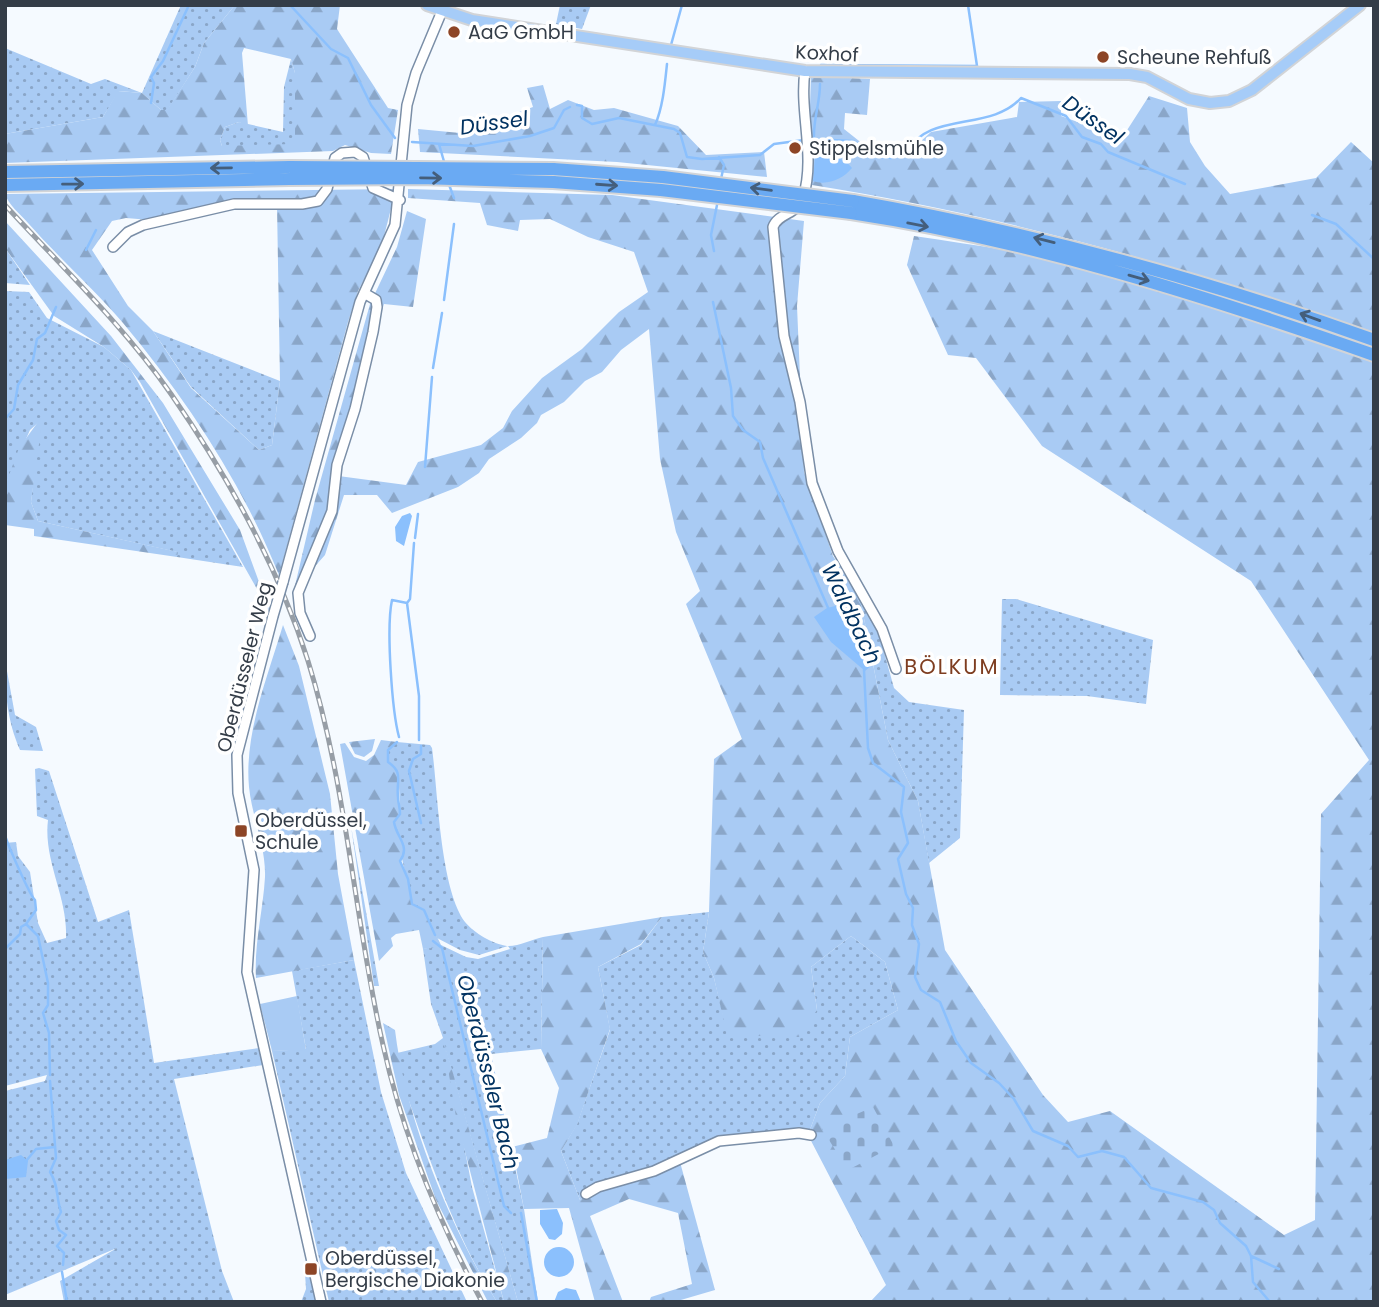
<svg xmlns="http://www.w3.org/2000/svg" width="1379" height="1307" font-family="Poppins,sans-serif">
<defs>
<pattern id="grass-dots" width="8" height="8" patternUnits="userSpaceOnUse" patternTransform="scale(1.75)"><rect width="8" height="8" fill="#a9cbf4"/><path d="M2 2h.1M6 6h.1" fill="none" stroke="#8aa6c8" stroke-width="1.8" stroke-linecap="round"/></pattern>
<pattern id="forest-firs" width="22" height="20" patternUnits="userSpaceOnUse" patternTransform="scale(1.75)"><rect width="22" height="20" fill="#a9cbf4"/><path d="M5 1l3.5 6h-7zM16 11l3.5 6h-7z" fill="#8aa6c8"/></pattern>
<pattern id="cemetery-stones" width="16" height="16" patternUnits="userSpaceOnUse" patternTransform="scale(1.75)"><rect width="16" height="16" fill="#a9cbf4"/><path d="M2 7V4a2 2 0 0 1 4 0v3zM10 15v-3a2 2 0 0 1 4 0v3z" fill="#8aa6c8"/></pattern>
</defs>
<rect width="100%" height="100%" fill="#f5faff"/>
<path fill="url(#grass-dots)" d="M181,5H235L204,43L195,67L167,111L161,110L142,93L119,91L103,117L5,134V48L91,84L105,79L142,93Z
M560,5H591L582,29L556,24Z
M291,59L295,73V144L289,147L222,146L220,140L225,127L239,122L283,132L284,87Z
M5,248L30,285L5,283Z
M5,291L29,292L47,318L104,347L131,370L243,567L177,557V552L38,521L31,502L40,421L30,430L5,486Z
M153,331L280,381L272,445L259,450L191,387Z
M860,598H869L894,688L909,702L964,710L960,838L929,863L918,801L888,740Z
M1002,599H1016L1153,640L1146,704L1087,696L1000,695Z
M5,660L15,715L36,727L43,751L20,750C7,720 5,693 5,660Z
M397,742L430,745L432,748C438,792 440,888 465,922C474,933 493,944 507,946C517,947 533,939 543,937L541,1049L491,1054L524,1209L538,1302H518L445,1047L472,1187L504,1302H497C453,1233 427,1152 400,1075L397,1053L435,1044L443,1038L431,1004L423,949L441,945L466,957L478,959L510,949L508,946L479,955L460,950L437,938L428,917L412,904L394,822L400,806L399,788L388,762V750Z
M39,768L49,771L98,922L129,910L154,1063L259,1048L263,1065L174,1079L222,1271L234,1302H64L60,1281L117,1248L5,1295V1091L45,1081L47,1075L5,1086V843L16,842L18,856L30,872L38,923L47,943L66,938C68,897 43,861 48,820L37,816L35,769Z
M351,826L379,986H374Z
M709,912L703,952L714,978L728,1035L817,1010L811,967L851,936L885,962L898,1010L850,1037L845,1076L820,1103L808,1135L726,1142L580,1200L561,1151L577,1124L610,1030L598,967L641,945L662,917Z
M354,960L381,1092L406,1173L467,1302H329L272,1051L306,1049L292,971Z
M309,1271L317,1302H301L306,1289L305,1273Z"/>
<path fill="url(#forest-firs)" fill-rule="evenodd" d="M235,5H340L337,29L388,108L398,110L391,154L371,153L345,145L333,151L5,163V134L103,117L118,91L142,93L161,110H167L195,67L204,43ZM244,48L291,59L295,73V144L222,146L220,140L225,127L239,122L248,126L242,53Z
M811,76L870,79L867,115L845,113L844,129L878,156L908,153L931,132L1017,117L1019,102L1061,101V116L1122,138L1149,96L1187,108L1190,142L1205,166L1230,194L1316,178L1351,142L1374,163V333C1192,268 1002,215 812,185L809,134Z
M543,85L550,109L568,100L594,110L614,108L678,126L706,155L764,152L767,177L617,162L420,152L418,129L460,133L533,107L527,88Z
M396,189L382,244L358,291L348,322L279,575C241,481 187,400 123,323C93,288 58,257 28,223C20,214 8,204 5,194ZM284,201L277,205L280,381L272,445L259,450L191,388L153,331L128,306L92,250L112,221L126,218L150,220Z
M408,189L612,195L804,221L797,306L804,472L833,556L860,598L888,740L918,801L945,950L1043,1095L1068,1122L1110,1111L1284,1235L1315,1220L1321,814L1369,760L1251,581L1042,446L976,358L948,355L907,265L914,236C946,241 978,245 1009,251C1134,276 1254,320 1374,362V1302H870L886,1285L808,1135L820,1103L845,1076L850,1037L898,1010L885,962L851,936L811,967L817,1010L799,1037L727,1035L714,978L703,952L709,912L714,759L742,739L686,604L700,591L676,532L660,459L649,329L621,350L602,372L585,381L564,402L541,415L537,423L521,438L489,459L479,473L458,487L392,513L377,495H344L325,555L294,590L315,500L370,304L397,247L407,211L426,219L413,307L384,304L331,475L406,485L418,462L481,445L503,428L512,411L542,378L582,349L619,312L648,292L634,252L588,237L550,219L520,220L518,231L487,225L480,203L408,198Z
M5,221L111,336L163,403L240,530L270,612L140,382L131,370L104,347L54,316L5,248Z
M43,415L31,502L38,521L178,552L177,557L34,536V529L5,525V486L19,448Z
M283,625L299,666L330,794L338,874L354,960L256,978C254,944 263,911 265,877C266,846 252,817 249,787C244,733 268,676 283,625Z
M375,739L372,751L364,757L355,754L349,742Z
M381,740L397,742L388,750V761C407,776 396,778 398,796C398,803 400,807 400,814L394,822C396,838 411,846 400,861L408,879L412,904L424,910L442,947L423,949L419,930L396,934L391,938L393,946L379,961L340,744L345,743L354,757L366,761L374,755Z
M662,917L641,944L598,967L610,1029L577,1125L561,1151L580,1200L601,1189L680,1162L715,1290L674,1302H649L651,1297L692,1284L678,1213L629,1199L590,1216L623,1302H595L569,1208L524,1209L512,1147L547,1138L559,1088L541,1049L543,937Z
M383,1023L395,1030C405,1116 450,1228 497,1302H488L436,1200L399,1095Z
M443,1038L518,1302H504L456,1117Z"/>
<path fill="url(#cemetery-stones)" d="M873,1107L894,1146L848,1170L822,1129Z"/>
<path fill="#a9cbf4" d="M297,996L306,1050L272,1051L260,1004Z"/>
<path fill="#8bc0fd" d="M815,156C829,158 842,155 852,168C843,179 827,186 813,181Z
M410,513L412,516L404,546L396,541L395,527L402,516Z
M847,603L855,609L856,619C871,633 871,646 871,666L865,671L831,642L814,617L827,608Z
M21,1155L28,1161L26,1177L5,1179V1160Z
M557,1209L563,1223L562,1234L555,1240L549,1239L540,1224V1210Z
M544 1262a15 15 0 1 1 30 0a15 15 0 1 1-30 0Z
M566,1288L576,1290L581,1302H554L558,1292Z"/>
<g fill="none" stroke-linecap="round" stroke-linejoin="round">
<path stroke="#8bc0fd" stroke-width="2.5" d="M290,5L331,49L348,58L371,105L395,138
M671,45L682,5
M821,65L977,66L968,5
M151,103L154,83L151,77L163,61L189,5
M577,105L582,106V118L592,124L619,118L674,129L680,133L687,157L702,159L760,155L774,144L804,140
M655,125C663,107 665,83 667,64
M810,139L853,141L881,157L891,158L907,152C928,111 991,132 1021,98L1066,116L1082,137L1101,144L1108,152L1185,184
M814,139C813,119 820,104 820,84
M412,142L473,146L530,136L554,128L564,110L570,107
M439,144L445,165
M719,157L724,165L721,179
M448,182L454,198
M1312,215L1336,224L1374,259
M86,250L96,230
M714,251L711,235L718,200
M444,300L454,224
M713,302L731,388L733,416L743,430L760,442L763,458L829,610
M433,368L442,313
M5,419L14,409L18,385L33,360L37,339L45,333L56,307
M425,467L432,377
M415,538L418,514
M414,543L410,599L407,603L419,696V740
M864,670L868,748L873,763L904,787L901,812L908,843L898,859L906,894L913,908L912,925L919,944L915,977L921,990L940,1002L956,1041L971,1063L999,1083L1014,1099L1033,1131L1068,1146L1078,1157L1102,1151L1124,1157L1151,1188L1203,1202L1214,1210L1220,1223L1246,1246L1251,1256L1253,1282L1270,1302
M399,737C392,711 386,628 392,600L407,603
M397,742L388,750V762C404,773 396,780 398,797C398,803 400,807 400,814L394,822C396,837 411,846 400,861L408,879L412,904L424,910L435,935
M421,746V754L413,759L409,771L421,823
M5,835C7,843 30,896 35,900L36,910L26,924L38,936L48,983V1005L43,1013L49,1033L50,1075
M433,941L442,948L504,1206L511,1213
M5,949L20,934L21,927L26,924
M50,1081L56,1158L50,1172C59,1186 56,1198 61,1212L56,1221L59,1230L66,1235L57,1246L64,1253L63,1265
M26,1161L36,1149L55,1147
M521,1213L537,1302
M1251,1256L1279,1269
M62,1272L67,1302
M5,1286L6,1291"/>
<g stroke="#7a8ea7" stroke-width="12">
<path id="minor" d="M805,71C799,112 816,156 803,198C798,214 778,213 773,227L784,336L800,402L812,483L838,551L882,629L896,669
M113,247L128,232L143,225L234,204H302L318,201L327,189L335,158L342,153L355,152L363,157L373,188L400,200
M283,582L360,302L395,225L407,105L416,73L442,11
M273,616L237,755L238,793L254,870L247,972L321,1302
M310,636L300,613L298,593L332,511L337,465L355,409L373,332L377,307L376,300L364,293
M586,1194L598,1187L654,1171L719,1141L799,1133L811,1135"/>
</g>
<g stroke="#d2d4d7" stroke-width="14">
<path id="major" d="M427,5L472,20L805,71L1130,74L1147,77L1189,99L1210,103L1229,101L1252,90L1360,5"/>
</g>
<g stroke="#d2d4d7" stroke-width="16">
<path id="highway" d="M553,169L663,177
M5,172L290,167
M553,182L661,190
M5,185L289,179
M853,201C1031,232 1204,279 1374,340
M851,213C1030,240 1203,295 1374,355"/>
</g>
<use href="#minor" stroke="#fff" stroke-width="9"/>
<use href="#major" stroke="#a6ccf8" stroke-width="10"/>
<use href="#highway" stroke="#6aaaf3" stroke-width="12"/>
<g stroke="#979ea6" stroke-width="5">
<path id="rail" d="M5,205C61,266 124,326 171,394C227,475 278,566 308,661C347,786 354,918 383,1045C403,1136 438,1220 482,1302"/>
</g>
<use href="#rail" stroke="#fff" stroke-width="2.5" stroke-dasharray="8" stroke-linecap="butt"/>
<g stroke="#7a8ea7" stroke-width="12" stroke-linecap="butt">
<path id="minor-bridge" d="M273,616L283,582"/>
</g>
<g stroke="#d2d4d7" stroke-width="16" stroke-linecap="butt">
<path id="highway-bridge" d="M290,167L553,169
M663,177L853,201
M289,179L420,178L553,182
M661,190L851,213"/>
</g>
<use href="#minor-bridge" stroke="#fff" stroke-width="9"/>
<use href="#highway-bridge" stroke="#6aaaf3" stroke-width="12"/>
</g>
<defs><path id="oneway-shaft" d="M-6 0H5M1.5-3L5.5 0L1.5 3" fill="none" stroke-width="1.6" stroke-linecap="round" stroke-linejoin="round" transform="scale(1.75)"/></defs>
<g stroke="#445e7b">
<use href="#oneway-shaft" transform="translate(221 168) rotate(179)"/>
<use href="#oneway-shaft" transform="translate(431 178) rotate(1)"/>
<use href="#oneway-shaft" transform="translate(73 184) rotate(-1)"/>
<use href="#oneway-shaft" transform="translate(607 185) rotate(4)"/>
<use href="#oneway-shaft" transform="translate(761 189) rotate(-173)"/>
<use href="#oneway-shaft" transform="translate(918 225) rotate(11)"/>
<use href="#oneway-shaft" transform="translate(1044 240) rotate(-166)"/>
<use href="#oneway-shaft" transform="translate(1139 278) rotate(16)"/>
<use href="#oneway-shaft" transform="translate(1310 317) rotate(-160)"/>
</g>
<g fill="#8d4526" stroke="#fff" stroke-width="2.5">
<circle cx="454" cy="32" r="7"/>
<circle cx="1103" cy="57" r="7"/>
<circle cx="795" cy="148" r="7"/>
<rect x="234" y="824" width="14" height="14" rx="3.5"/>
<rect x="304" y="1262" width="14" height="14" rx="3.5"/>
</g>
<g text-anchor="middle" stroke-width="7" stroke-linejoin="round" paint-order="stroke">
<g font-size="19" fill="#343d48" stroke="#fff" text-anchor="start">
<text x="468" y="39">AaG GmbH</text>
<text x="1117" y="64">Scheune Rehfuß</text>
<text x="809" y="155">Stippelsmühle</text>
<text x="255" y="827">Oberdüssel,<tspan x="255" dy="22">Schule</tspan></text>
<text x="325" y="1265">Oberdüssel,<tspan x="325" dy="22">Bergische Diakonie</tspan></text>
</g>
<g font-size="19" fill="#343d48" stroke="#fff">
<text transform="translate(827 53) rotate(3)" y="7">Koxhof</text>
<text transform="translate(244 667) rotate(-76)" y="7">Oberdüsseler Weg</text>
</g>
<g font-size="21" font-style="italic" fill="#013261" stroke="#fff">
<text transform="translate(1093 120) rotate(35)" y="7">Düssel</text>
<text transform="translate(494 123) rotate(-8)" y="7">Düssel</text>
<text transform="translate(851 614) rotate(64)" y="7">Waldbach</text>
<text transform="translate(488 1072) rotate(76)" y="7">Oberdüsseler Bach</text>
</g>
<g font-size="21" letter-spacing="2" fill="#7e3d20" stroke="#fff">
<text x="952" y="674">BÖLKUM</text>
</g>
</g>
<rect width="1379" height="1307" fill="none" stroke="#343d48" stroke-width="14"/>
</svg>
